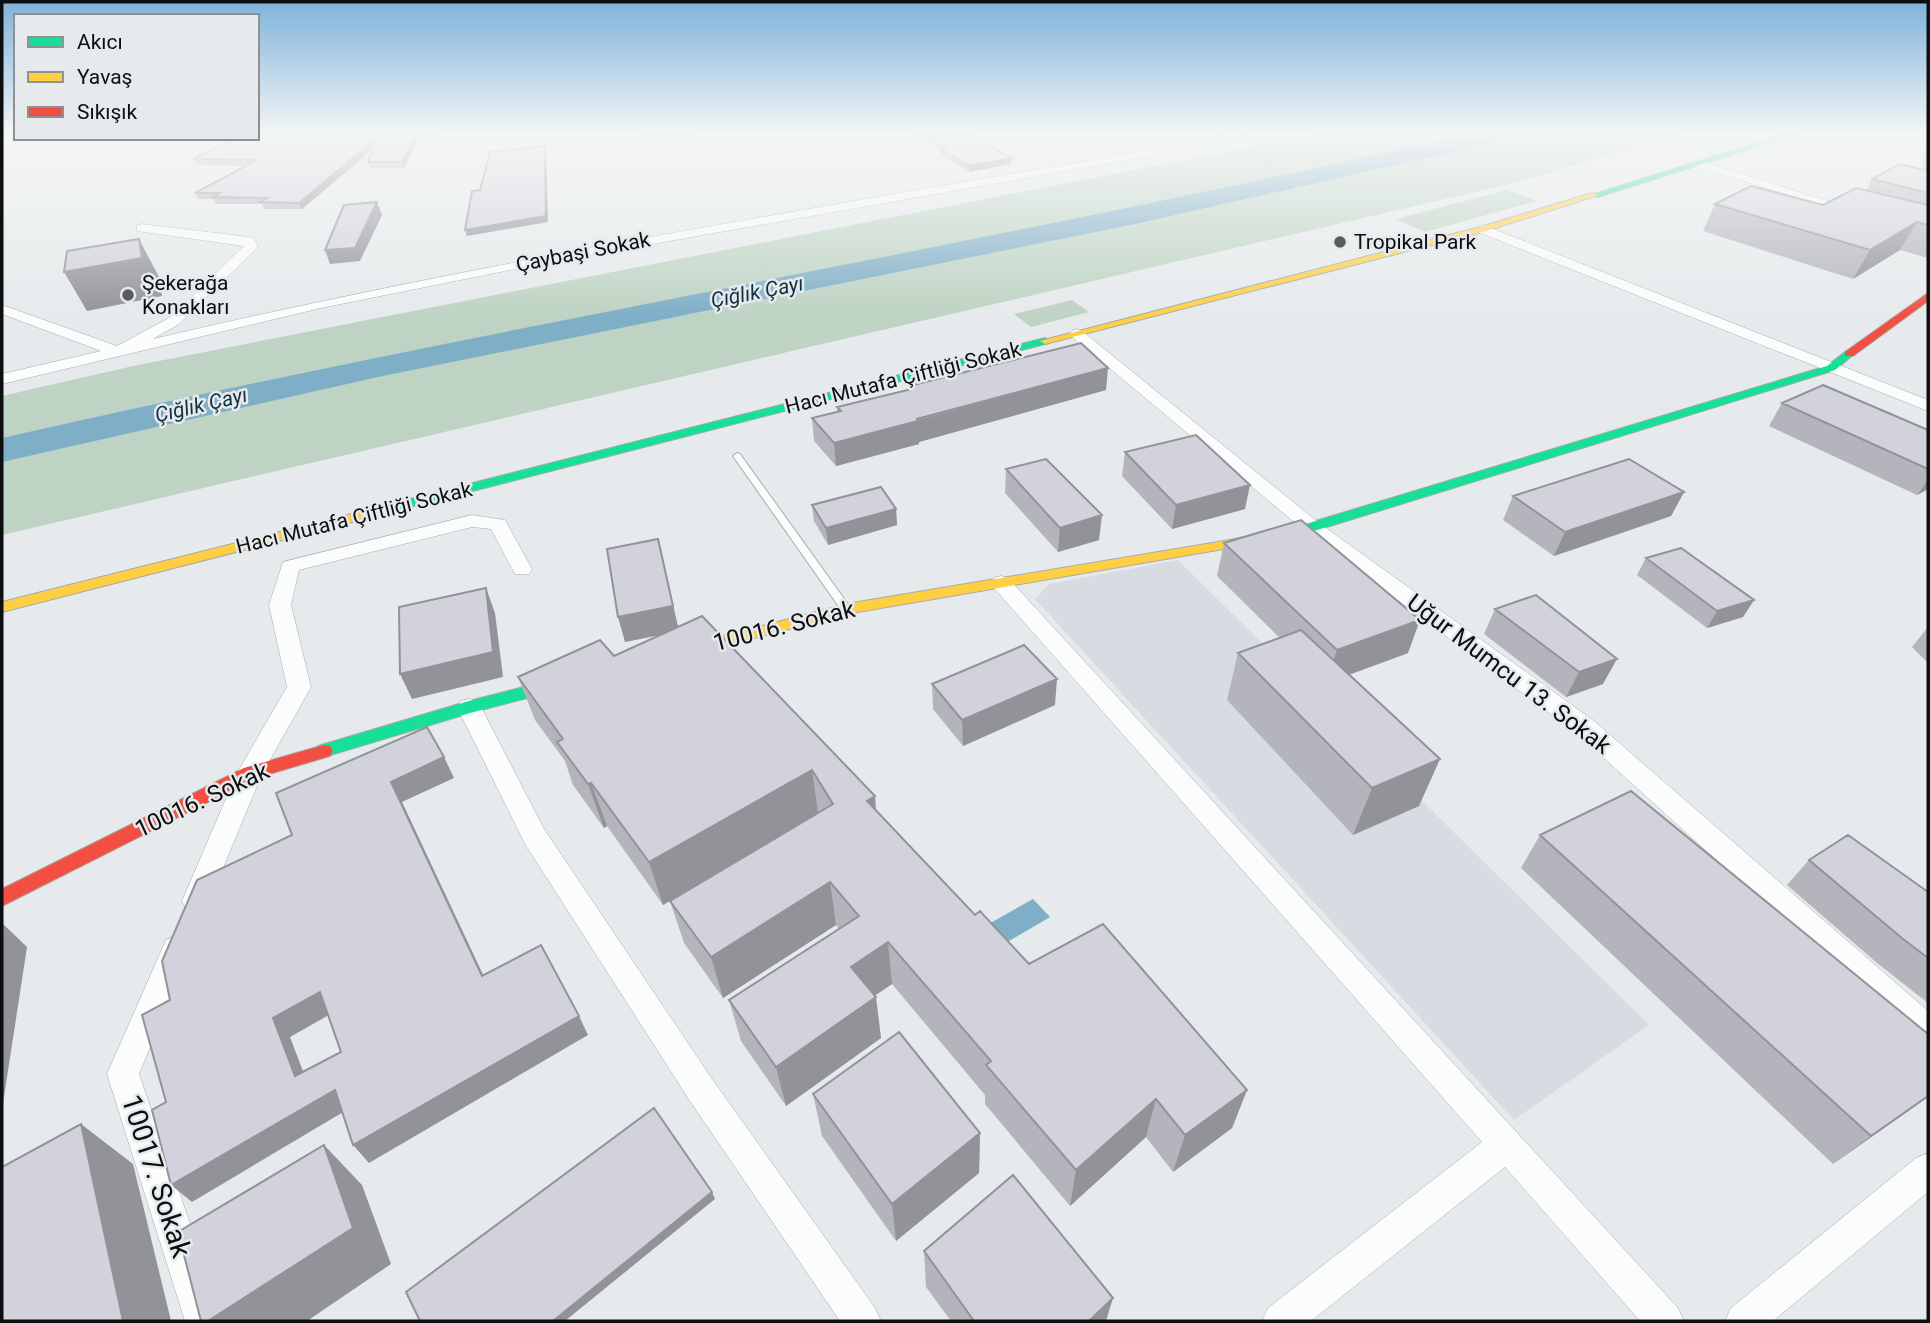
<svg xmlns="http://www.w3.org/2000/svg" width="1930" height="1323" font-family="Roboto,sans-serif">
<rect width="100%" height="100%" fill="#e7eaec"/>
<path fill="#d6dce2" d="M1178,560L1649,1025L1514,1120L1035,599L1049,584Z"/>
<path fill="#bed3c3" d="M1327,132H1688L1518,182L2,535V396L133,366Z
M1507,190L1537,201L1425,232L1396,219Z
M1072,300L1089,312L1031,327L1014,314Z"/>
<path fill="#7faec7" d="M1033,899L1050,917L1004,944L987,925Z"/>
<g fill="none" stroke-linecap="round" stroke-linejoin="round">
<path fill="#7faec7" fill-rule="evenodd" d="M1478,132H1523L1519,137L1511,139L1135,224L378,377L2,462V438C492,327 988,244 1478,132Z"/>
<g stroke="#a8abac" stroke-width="2">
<path id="lane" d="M737,453L740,454L850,607L851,609L850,611H842L733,456Z"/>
</g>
<g stroke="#a8abac" stroke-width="1">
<path id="street" d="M1235,132H1256L1168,153L545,263L321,308L2,384V374L101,351L2,314V305L117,346L169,318L244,246L137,231V225L142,224L249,237L254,238L258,247L179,324L153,339C489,260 829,206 1168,147Z
M1695,162H1703L1860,211L1854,215L1850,214L1695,166Z
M1483,225L1928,400V411L1478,232L1477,229Z
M1077,329L1082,331L1319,523L1594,721L1928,1011V1045L1917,1041L1576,733L1305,531L1072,337L1069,334L1072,331Z
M472,515L505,520L532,569L529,574H515L491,529L472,527L299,570L291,605L311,687L262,774L206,909L196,913L186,909L182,901L237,773L287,687L269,605L283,562Z
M1001,576L1008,578L1678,1308L1684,1321H1640L1505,1167L1311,1321H1262L1268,1308L1482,1142L994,588L991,583L994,578Z
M469,699L477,701L481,707L544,829L712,1079L875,1308L881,1321H840L690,1101L525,844L457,707L461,701Z
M176,936L186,940L191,949L139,1074L223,1321H185L107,1074L166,940Z
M1928,1153V1192L1773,1321H1725L1731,1308L1916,1158Z"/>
</g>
<g stroke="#a8abac" stroke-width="2">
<path id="fast" d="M1791,132H1804L1598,197L1591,195Z
M1045,338L1050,341L1049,343L383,514L376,510L378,507Z
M1845,352L1854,354L1835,370L1317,530L1230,548L1223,544L1230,540L1309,523L1827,366Z
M567,676L573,678L575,682L573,686L470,713L324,757L318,756L315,751L318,746L469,701Z"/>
</g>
<g stroke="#a8abac" stroke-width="2">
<path id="slow" d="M1592,193L1599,195L1486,231L1045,344L1040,341L1480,227Z
M383,506L388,507V513L2,612V602Z
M1230,540L1237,544L1235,547L846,614L685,656L677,651L685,646L846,604Z"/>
</g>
<g stroke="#a8abac" stroke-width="2">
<path id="jam" d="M1928,293V301L1853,356H1845V352Z
M324,745L330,746L333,751L330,756L256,778L2,906V889L244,768Z"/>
</g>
<use href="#lane" fill="#fbfcfc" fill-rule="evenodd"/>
<use href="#street" fill="#fbfcfc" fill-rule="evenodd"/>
<use href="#fast" fill="#16e098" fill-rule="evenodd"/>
<use href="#slow" fill="#ffcf43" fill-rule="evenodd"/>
<use href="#jam" fill="#f24e42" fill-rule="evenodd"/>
</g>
<path fill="#b4b5bc" d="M438,132L423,144L421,133L404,168H370L368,162L373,149L302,209H264L262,204H216L214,199H198L195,193L246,166L196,165L193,159L228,141L147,140L146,138H257Z
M909,132H965L1012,158L1011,164L969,172L941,155V151Z
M1928,144V258L1900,250L1853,279L1703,231L1715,204L1823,205L1866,190L1872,179L1922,170L1923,154Z
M909,386L1106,390L919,442V444L836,466L814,441L812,418L837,412V407L910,389Z
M1782,403L1928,430V489L1917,495L1769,426Z
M1125,452L1245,509L1172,529L1122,476Z
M1006,469L1099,540L1058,552L1005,493Z
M1684,492L1671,516L1554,556L1503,520L1513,496Z
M812,505L896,509L897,525L828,545L814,521Z
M658,539L678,627L876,810L975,915L1029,964L1247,1090L1232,1128L1173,1172L1146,1137L1070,1206L985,1104V1095L892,984L875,995L881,1038L786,1106L741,1041L729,1000L839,929L836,925L723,998L684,943L670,901L713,875L663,905L607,826L604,828L573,785L565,761L535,720L518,677L614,656L660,635L625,642Z
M1224,543L1408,653L1349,675L1419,806L1353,835L1227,700L1238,653L1280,638L1217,576Z
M1646,558L1754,600L1743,617L1707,628L1637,575Z
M1495,609L1603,684L1566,697L1484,634Z
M1928,627V663L1912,647Z
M932,684L1055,705L963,746L933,709Z
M1540,835L1928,1034V1097L1833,1164L1521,868Z
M1809,860L1928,892V1003L1877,963L1787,885Z
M813,1094L980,1133L979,1173L896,1241L822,1136Z
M924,1251L1106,1321H951L926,1287Z"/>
<path fill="#929399" d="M417,132H421L404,168L402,162Z
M429,132H438L423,144L421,138Z
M650,132H694V134L640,139L639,133Z
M378,137L380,143L302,209L299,203Z
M545,146L546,152L548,222L467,236L465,230Z
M1012,158L1011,164L969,172V166Z
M377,202L382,215L360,261L330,264L325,250Z
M1917,222L1900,250L1853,279L1870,250Z
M139,239L159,277L162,296L87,311L64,272Z
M1108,368L1106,390L919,442V444L836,466L834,443Z
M1928,480V489L1917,495Z
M1250,485L1245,509L1172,529L1176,505Z
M1684,492L1671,516L1554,556L1565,532Z
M896,509L897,525L828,545L826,528Z
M1102,515L1099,540L1058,552L1060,528Z
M658,539L679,631L625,642L618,617Z
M486,588L495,613L503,677L412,699L400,674Z
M1754,600L1743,617L1707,628L1717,611Z
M1420,620L1408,653L1326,683L1337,650Z
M1617,659L1603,684L1566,697L1579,672Z
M1057,679L1055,705L963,746L962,720Z
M444,757L454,778L402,802L493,996L482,976L391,782Z
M1440,759L1419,806L1353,835L1372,788Z
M812,770L818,813L663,905L649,862Z
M591,783L607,826L604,828L588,784Z
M875,796L878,840L867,801Z
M830,882L836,925L723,998L711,957Z
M2,923L27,947L2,1110Z
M888,942L892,984L857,1008L851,967Z
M320,992L336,1011L290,1037L312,1095L295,1076L273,1018Z
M876,997L881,1038L786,1106L776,1067Z
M579,1016L588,1035L369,1163L353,1145Z
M335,1090L350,1108L192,1202L171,1185Z
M1247,1090L1232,1128L1173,1172L1185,1135Z
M1928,1096V1097L1833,1164L1871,1136Z
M1156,1099L1146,1137L1070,1206L1076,1170Z
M81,1124L133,1164L171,1321H123Z
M980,1133L979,1173L896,1241L892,1204Z
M324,1145L362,1185L391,1264L307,1321H208Z
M712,1192L715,1199L565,1321H553Z
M1113,1298L1106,1321H1089Z"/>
<path fill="#d1d2db" stroke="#929399" stroke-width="2" fill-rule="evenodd" d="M257,132H417L402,162H368L378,137L299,203L261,202L267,198L213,197L220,193H195L257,160L193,159L234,138H257Z
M421,132H429L421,138Z
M919,132H965L1012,158L969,166L941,149L946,148Z
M545,146L546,216L465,230L472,191L480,190L490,152Z
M1900,164L1928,171V193L1872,179Z
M1751,186L1823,205L1856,188L1928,205V225L1917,222L1870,250L1715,204Z
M377,202L355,248L325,250L344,205Z
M139,239L142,258L64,272L67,251Z
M1081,343L1108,368L917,419L918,421L834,443L812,418L841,411L837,407L912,389L909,386Z
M1823,385L1928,430V469L1782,403Z
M1196,435L1250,485L1176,505L1125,452Z
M1046,459L1102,515L1060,528L1006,469Z
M1629,459L1684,492L1565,532L1513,496Z
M881,487L896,509L826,528L812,505Z
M1301,520L1420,620L1337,650L1224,543Z
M658,539L673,606L618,617L607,549Z
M1681,548L1754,600L1717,611L1646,558Z
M486,588L493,652L400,674L399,607Z
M1536,595L1617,659L1579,672L1495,609Z
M702,616L875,796L867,801L975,915L980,911L1029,964L1103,924L1247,1090L1185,1135L1156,1099L1076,1170L986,1065L991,1061L888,942L851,967L876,997L776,1067L729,1000L859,916L830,882L711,957L670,901L833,804L812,770L649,862L591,783L588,784L557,742L563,739L518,677L600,640L614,656Z
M1301,630L1440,759L1372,788L1238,653Z
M1024,645L1057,679L962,720L932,684Z
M427,727L444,757L391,782L482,976L541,945L579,1016L353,1145L335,1090L171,1185L152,1110L166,1102L142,1015L170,1000L162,961L197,880L292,835L276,793ZM320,992L341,1052L295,1076L273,1018Z
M1631,791L1928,1034V1096L1871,1136L1540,835Z
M1848,835L1928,892V958L1903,939L1809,860Z
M899,1032L980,1133L892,1204L813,1094Z
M654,1108L712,1192L553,1321H420L406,1292Z
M81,1124L123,1321H2V1167Z
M324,1145L353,1228L208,1321H201L178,1232Z
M1013,1175L1113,1298L1089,1321H974L924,1251Z"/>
<linearGradient id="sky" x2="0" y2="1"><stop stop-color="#7eb2db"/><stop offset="0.42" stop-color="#f4f6f6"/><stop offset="1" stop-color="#f4f6f6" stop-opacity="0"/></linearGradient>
<rect width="1930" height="318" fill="url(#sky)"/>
<g fill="#595b5c" stroke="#e6eaed" stroke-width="2.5">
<circle cx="1340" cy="242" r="7"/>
<circle cx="128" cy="295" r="7"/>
</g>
<g text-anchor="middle" stroke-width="5" stroke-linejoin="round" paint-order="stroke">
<g font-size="21" fill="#0d0e0f" stroke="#e6eaed" text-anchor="start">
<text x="1354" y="249">Tropikal Park</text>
<text x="142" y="290">Şekerağa<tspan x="142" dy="24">Konakları</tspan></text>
</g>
<g font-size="21" fill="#0d0e0f" stroke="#e6eaed">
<text transform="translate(583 252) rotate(-11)" y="7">Çaybaşi Sokak</text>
<text transform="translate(903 378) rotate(-14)" y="7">Hacı Mutafa Çiftliği Sokak</text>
<text transform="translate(354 518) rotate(-14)" y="7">Hacı Mutafa Çiftliği Sokak</text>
</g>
<g font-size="21" font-style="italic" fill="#123140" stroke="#e6eaed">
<text transform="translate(757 292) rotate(-11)" y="7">Çığlık Çayı</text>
<text transform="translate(201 405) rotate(-13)" y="7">Çığlık Çayı</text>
</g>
<g font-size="24" fill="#0d0e0f" stroke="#e6eaed">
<text transform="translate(784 626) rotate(-14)" y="8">10016. Sokak</text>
<text transform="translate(1509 674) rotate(37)" y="8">Uğur Mumcu 13. Sokak</text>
<text transform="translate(202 800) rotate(-25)" y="8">10016. Sokak</text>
</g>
<g font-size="28" fill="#0d0e0f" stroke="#e6eaed">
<text transform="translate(157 1176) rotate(72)" y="10">10017. Sokak</text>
</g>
</g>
<rect width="1930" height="1323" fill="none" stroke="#0d0e0f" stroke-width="7"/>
<rect x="14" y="14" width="245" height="126" fill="#e6eaed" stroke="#8f9294" stroke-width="2"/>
<rect x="28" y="37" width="35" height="10" fill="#16e098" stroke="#8f9294" stroke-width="2"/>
<text x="77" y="49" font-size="21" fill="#0d0e0f">Akıcı</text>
<rect x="28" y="72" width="35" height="10" fill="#ffcf43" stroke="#8f9294" stroke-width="2"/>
<text x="77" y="84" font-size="21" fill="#0d0e0f">Yavaş</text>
<rect x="28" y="107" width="35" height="10" fill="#f24e42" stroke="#8f9294" stroke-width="2"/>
<text x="77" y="119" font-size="21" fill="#0d0e0f">Sıkışık</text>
</svg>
